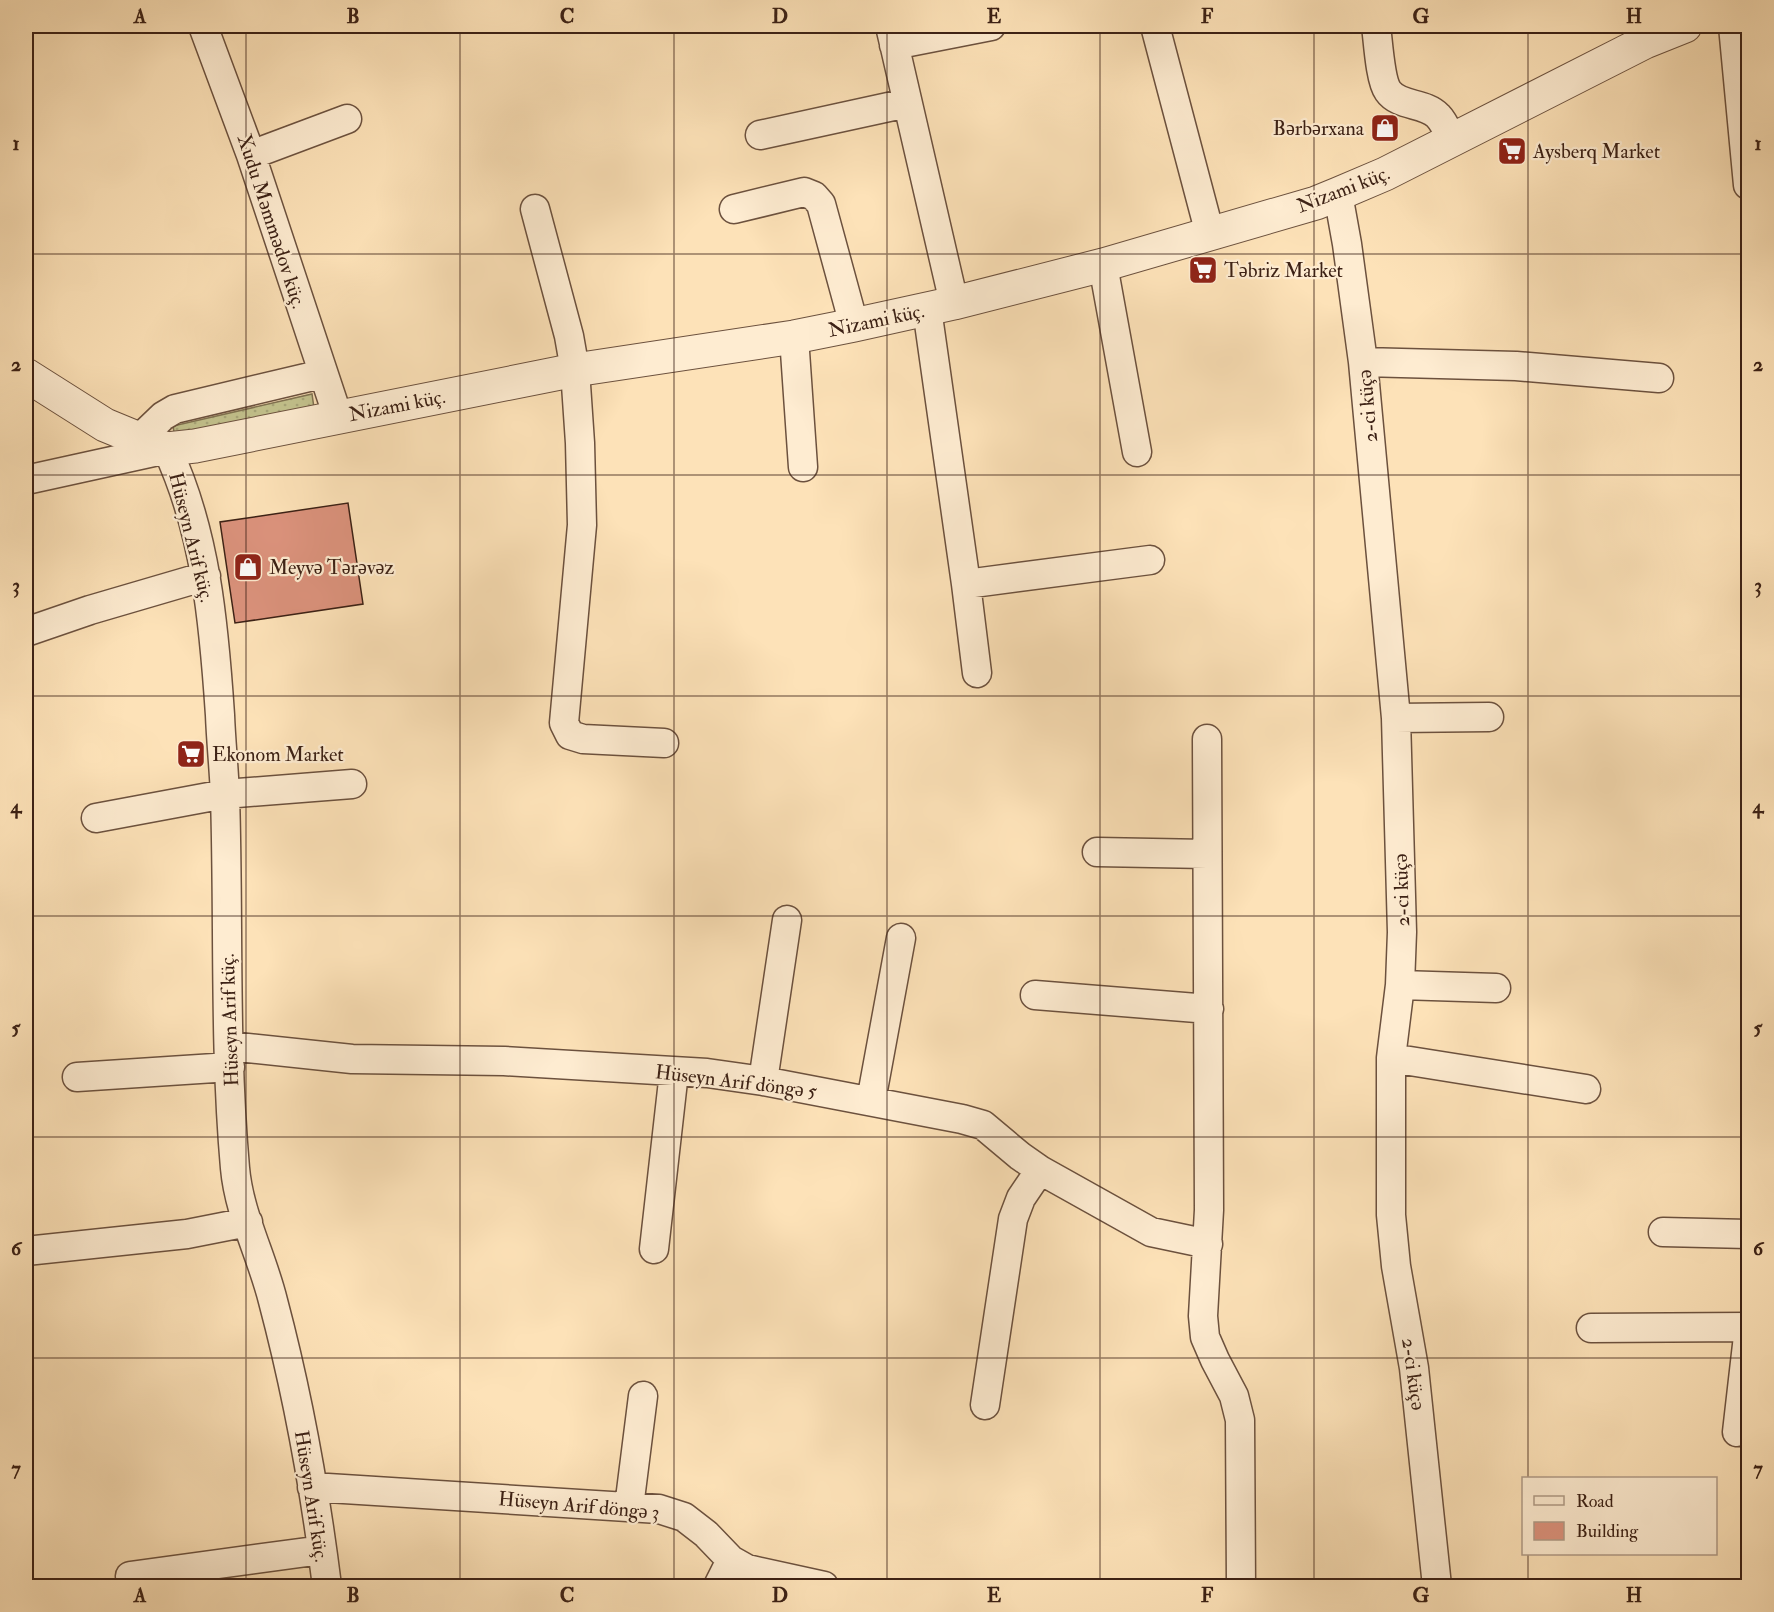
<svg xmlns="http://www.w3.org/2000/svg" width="1774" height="1612" font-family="'IM FELL Double Pica',serif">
<defs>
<pattern id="grass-dots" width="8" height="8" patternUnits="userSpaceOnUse" patternTransform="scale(1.5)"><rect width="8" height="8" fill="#c3c28d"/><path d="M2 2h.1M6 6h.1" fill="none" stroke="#a8a679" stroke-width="1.8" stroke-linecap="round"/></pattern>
</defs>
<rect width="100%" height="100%" fill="#fde2b8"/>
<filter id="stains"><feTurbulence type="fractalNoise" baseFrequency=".00333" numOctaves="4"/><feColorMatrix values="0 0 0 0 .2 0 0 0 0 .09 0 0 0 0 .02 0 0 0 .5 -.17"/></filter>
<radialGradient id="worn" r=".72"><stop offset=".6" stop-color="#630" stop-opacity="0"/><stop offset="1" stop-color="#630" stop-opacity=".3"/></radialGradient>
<path fill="url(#grass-dots)" stroke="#807251" stroke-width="1.5" d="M312,394L314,408L175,438L173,426Z"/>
<path fill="#db927c" stroke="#3c2115" stroke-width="1.5" d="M348,503L363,604L235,623L220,522Z"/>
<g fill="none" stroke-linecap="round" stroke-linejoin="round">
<g stroke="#6c513e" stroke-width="31">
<path id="minor" d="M203,26L251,155L338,417
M890,26L954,303
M1155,26L1210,234
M1376,26C1378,40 1380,80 1388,91C1399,107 1425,102 1438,116C1444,122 1448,132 1452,140
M1733,26L1748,185
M894,45L991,26
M760,135L907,103
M251,155L347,119
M1338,194L1347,244L1363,362L1396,718L1402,932L1400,985L1391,1058V1215L1396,1266L1414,1368L1437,1586
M535,209L569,336L575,370L580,443L582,525L564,723L570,735L583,739L664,743
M734,209L804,192L814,196L821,204L854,325
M1103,265L1137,452
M927,309L966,584L977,673
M794,337L803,467
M1363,362L1516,366L1659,378
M139,439L163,416L175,409L322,374
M26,480L167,449C206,532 214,625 220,715C221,742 224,769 225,796C229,920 224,1044 235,1168C239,1214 262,1256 273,1301C298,1395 315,1490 327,1586
M966,584L1150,560
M26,632L90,610L206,576
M1396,718L1489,717
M1207,739L1209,1210L1203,1316L1205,1337L1215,1360L1234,1396L1240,1420L1241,1586
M96,818L225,794L352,784
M1097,852L1207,854
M1400,985L1496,988
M1035,995L1209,1009
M229,1046L352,1059L504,1061L707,1073L763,1081L962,1119L983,1125L1020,1156L1040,1170L1151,1232L1208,1244
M1391,1058L1586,1089
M77,1077L230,1067
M763,1081L787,920
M871,1101L901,938
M1663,1232L1748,1234
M654,1249L674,1072
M26,1251L187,1234L248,1222
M1591,1328L1748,1327
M985,1405L1013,1219L1021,1198L1040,1170
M1737,1432L1748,1336
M312,1487L659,1509L684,1517L706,1534L731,1560L747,1569L824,1586
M629,1507L643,1396
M130,1576L322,1550
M718,1586L731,1560"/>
</g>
<g stroke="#6c513e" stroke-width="35">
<path id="tertiary" d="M26,375L105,425L139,439L167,449L195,446L575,370L794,337L854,325L954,303L1103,265L1316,203L1338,194L1385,174L1645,42L1685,26"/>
</g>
<use href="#minor" stroke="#feecd1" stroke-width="28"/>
<use href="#tertiary" stroke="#feecd1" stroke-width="33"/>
</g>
<path fill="none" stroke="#3c2115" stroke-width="1.5" stroke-opacity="0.55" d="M246,26V1586M460,26V1586M674,26V1586M887,26V1586M1100,26V1586M1314,26V1586M1528,26V1478M26,254H1748M26,475H1748M26,696H1748M26,916H1748M26,1137H1748M26,1358H1748M1528,1554V1586"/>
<defs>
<g id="shop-square" transform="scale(1.5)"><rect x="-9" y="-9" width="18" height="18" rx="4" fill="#8f2418" stroke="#feecd1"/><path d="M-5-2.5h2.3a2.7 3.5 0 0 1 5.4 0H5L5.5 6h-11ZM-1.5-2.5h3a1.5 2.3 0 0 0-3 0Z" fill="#fff"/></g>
<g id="supermarket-square" transform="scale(1.5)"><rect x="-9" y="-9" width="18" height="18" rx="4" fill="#8f2418" stroke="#feecd1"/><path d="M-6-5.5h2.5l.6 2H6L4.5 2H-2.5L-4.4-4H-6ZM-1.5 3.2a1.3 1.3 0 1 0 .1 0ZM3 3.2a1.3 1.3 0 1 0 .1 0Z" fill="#fff"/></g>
</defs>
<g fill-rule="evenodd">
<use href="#shop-square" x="1385" y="128"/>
<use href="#supermarket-square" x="1512" y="151"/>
<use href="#supermarket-square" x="1203" y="270"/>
<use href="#shop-square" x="248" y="567"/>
<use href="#supermarket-square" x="191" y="754"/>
</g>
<g text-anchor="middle" stroke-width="4.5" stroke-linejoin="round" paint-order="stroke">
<g font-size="20" fill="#3c2115" stroke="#feecd1" text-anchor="start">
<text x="1364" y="135" text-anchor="end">Bərbərxana</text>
<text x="1533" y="158">Aysberq Market</text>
<text x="1224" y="277">Təbriz Market</text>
<text x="269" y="574">Meyvə Tərəvəz</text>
<text x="212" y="761">Ekonom Market</text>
</g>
<g font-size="20" fill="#3c2115" stroke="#feecd1">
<text transform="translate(1343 189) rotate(-21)" y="7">Nizami küç.</text>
<text transform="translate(272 221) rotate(72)" y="7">Xudu Məmmədov küç.</text>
<text transform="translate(876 320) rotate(-12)" y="7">Nizami küç.</text>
<text transform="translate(397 405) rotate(-11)" y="7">Nizami küç.</text>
<text transform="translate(1367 406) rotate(-95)" y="7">2-ci küçə</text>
<text transform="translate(192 537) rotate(76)" y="7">Hüseyn Arif küç.</text>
<text transform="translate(1401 890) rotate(-92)" y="7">2-ci küçə</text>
<text transform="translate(229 1020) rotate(-92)" y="7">Hüseyn Arif küç.</text>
<text transform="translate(736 1081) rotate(7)" y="7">Hüseyn Arif döngə 5</text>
<text transform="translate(1414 1374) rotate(82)" y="7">2-ci küçə</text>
<text transform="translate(312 1496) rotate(81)" y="7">Hüseyn Arif küç.</text>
<text transform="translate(579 1505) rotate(5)" y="7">Hüseyn Arif döngə 3</text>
</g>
</g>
<rect width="1774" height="1612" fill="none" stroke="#fde2b8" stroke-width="66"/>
<rect x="1522" y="1477" width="195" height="78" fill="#feecd1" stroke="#b09b86" stroke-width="1.5"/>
<rect x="1534" y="1496" width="30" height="9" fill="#feecd1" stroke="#b09b86" stroke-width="1.5"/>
<text x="1576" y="1507" font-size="18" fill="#3c2115">Road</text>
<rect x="1534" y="1522" width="30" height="18" fill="#db927c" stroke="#b09b86" stroke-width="1.5"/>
<text x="1576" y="1537" font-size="18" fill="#3c2115">Building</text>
<rect x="33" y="33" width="1708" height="1546" fill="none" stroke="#3c2115" stroke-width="2"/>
<g font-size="20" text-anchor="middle" font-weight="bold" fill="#3c2115">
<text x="140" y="23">A</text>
<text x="353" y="23">B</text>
<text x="567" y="23">C</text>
<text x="780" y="23">D</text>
<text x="994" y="23">E</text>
<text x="1207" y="23">F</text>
<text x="1421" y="23">G</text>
<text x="1634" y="23">H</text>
<text x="16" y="150">1</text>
<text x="1758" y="150">1</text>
<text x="16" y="371">2</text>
<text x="1758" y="371">2</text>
<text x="16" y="592">3</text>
<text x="1758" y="592">3</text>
<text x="16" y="813">4</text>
<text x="1758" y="813">4</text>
<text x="16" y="1034">5</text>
<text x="1758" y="1034">5</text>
<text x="16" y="1255">6</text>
<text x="1758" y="1255">6</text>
<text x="16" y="1475">7</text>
<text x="1758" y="1475">7</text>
<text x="140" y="1602">A</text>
<text x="353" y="1602">B</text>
<text x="567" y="1602">C</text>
<text x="780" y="1602">D</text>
<text x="994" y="1602">E</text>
<text x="1207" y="1602">F</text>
<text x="1421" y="1602">G</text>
<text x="1634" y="1602">H</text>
</g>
<rect width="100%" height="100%" filter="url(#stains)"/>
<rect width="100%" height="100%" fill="url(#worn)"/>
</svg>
